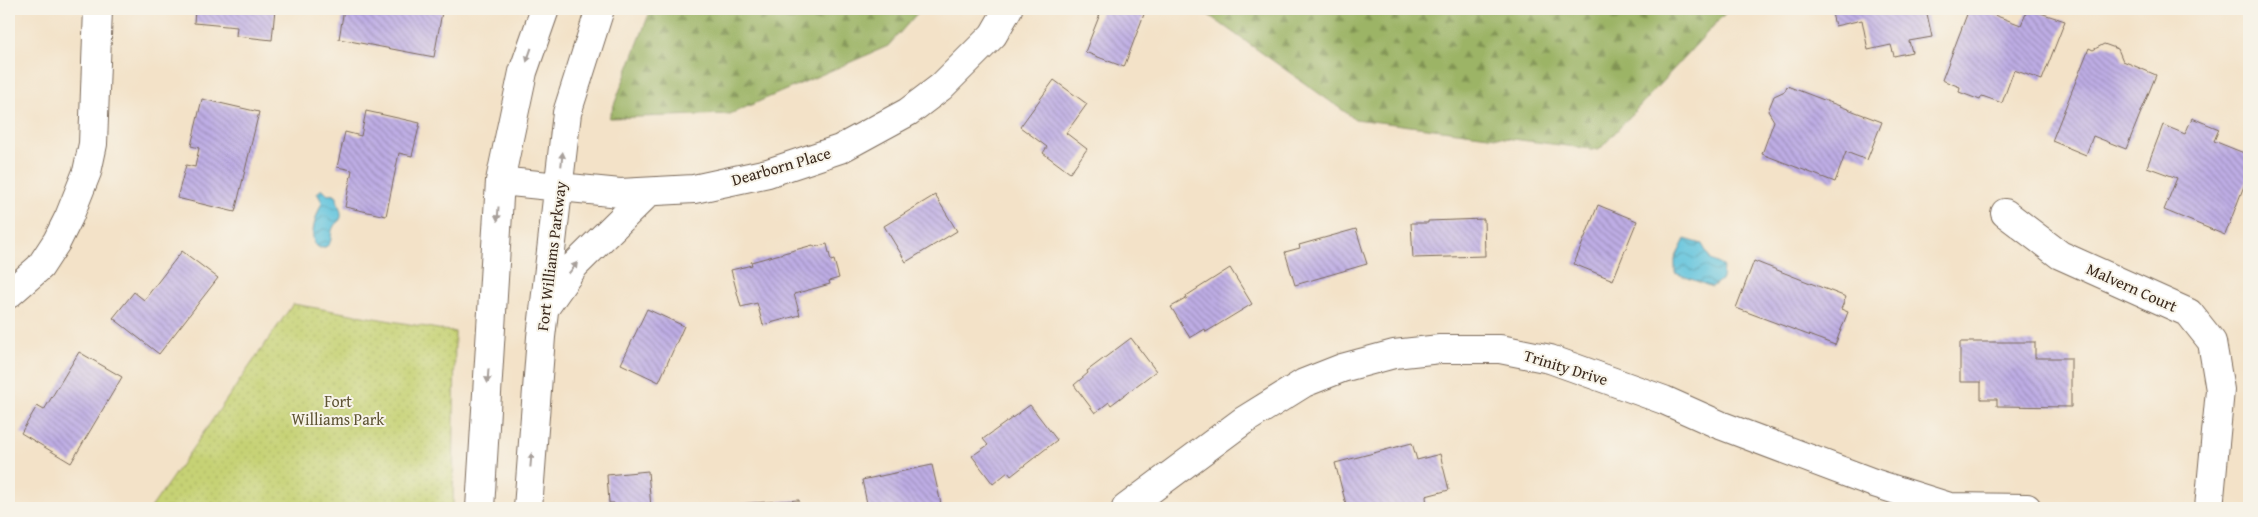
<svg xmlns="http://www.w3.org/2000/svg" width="2258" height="517" font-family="'Gentium Book Plus',serif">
<defs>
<pattern id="forest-firs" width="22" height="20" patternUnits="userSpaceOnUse" patternTransform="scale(1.25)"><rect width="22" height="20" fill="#9cb466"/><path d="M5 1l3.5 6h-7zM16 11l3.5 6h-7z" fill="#809353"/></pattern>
<pattern id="park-dots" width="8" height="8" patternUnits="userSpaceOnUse" patternTransform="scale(1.25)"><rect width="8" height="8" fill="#c6d274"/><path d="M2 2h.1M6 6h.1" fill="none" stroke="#abb464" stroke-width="1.8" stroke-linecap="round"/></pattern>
<pattern id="water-waves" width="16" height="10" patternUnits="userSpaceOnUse" patternTransform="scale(1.25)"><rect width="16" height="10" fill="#5fc3dd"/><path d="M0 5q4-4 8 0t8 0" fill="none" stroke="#509fb3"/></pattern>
<pattern id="building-back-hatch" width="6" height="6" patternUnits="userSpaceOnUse" patternTransform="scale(1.25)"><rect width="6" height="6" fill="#beade5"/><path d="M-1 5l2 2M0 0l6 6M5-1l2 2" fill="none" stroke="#9c8db9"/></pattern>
</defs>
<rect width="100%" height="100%" fill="#f7f3e8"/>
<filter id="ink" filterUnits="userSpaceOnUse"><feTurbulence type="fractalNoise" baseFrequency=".02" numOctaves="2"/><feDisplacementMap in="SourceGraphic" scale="10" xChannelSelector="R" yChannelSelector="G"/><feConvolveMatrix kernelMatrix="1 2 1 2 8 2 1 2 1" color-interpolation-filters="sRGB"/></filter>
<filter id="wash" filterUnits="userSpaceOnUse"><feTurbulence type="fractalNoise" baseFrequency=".0096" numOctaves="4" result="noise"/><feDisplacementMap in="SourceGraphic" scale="20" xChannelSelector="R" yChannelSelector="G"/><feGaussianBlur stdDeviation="1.12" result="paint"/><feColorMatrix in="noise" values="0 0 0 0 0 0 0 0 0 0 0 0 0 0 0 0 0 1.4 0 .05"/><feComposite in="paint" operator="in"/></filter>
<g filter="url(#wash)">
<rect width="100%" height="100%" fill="#f3e2c8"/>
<path fill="url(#forest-firs)" stroke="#6c6f42" d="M651,9H921L888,46L730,114L609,118Z
M1200,9H1729L1599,150L1355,119Z"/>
<path fill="url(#park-dots)" stroke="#807e49" d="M293,304L455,332L453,508H151Z"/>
<path fill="url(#water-waves)" stroke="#4d767e" d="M322,189L328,195L333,194L337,197C337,203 342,211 341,217C340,222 336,222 334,226C328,236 336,246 320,248L314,244C310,230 317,215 322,202L317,193Z
M1685,239L1702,244L1711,260L1723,266L1722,279L1712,287L1675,273V259Z"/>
<g id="blocks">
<path fill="url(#building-back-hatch)" d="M195,9H275L272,40L236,36L237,27L194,23Z
M344,9H426L442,12L434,57L339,39Z
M1102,9H1146L1124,67L1085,52Z
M1831,9H1926L1932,37L1909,41L1912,52L1894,56L1891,45L1868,50L1862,20L1835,26Z
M1969,9H1978L2021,25L2028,9L2065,21L2042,80L2014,70L2002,103L1982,96L1980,100L1959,92L1960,87L1942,80Z
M2104,44L2118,49L2123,61L2156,75L2126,149L2093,136L2086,155L2052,141L2089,48L2093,50Z
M1054,80L1087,104L1066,133L1087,149L1070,173L1043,153L1047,147L1020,127Z
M1787,86L1882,122L1867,160L1846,152L1835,182L1762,154L1774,121L1768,111L1774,96L1785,91Z
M202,99L259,112L235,212L177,198L186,165L195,167L199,148L191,146Z
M366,111L420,123L412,156L399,153L386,216L345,207L352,170L337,167L345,132L361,136Z
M2192,118L2219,129L2214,141L2249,155V173L2225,235L2164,210L2177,178L2147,167L2163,125L2185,134Z
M935,195L957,231L906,262L884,226Z
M1598,205L1637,221L1613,280L1574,264Z
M1484,219L1485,256L1413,258L1411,223H1428V221Z
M1356,229L1367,264L1295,285L1285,252L1300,248L1299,245Z
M827,244L831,261L834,260L839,278L829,281L830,284L794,294L800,315L763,325L757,303L741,307L731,270L752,265L751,262L813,245L814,247Z
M182,251L218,278L159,354L113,318L134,292L144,300Z
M1754,261L1846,297L1841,309L1848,312L1835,345L1736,308Z
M1230,268L1252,304L1206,332L1205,329L1190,338L1171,307L1187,298L1186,296Z
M647,309L684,326L659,382L621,364Z
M1131,338L1156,371L1111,405L1109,402L1095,413L1074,385L1088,373L1087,371Z
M1960,342H2035V358H2071V407L1997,406V399H1981V382H1960Z
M79,352L122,377L71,463L21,433L37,406L44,410Z
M1030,405L1057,440L1011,476L1008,472L993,484L972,456L988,445L983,439Z
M1412,443L1417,460L1440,454L1449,490L1426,496L1427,508H1347L1335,463Z
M932,465L942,508H868L862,480Z
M648,471L651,508H614V503H609L607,475Z
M799,500V508H721V505Z"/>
</g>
</g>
<g filter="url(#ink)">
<use href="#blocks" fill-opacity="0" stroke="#7b6a5a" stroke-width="1"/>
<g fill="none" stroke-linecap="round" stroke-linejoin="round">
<g stroke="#7b6a5a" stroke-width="30">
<path id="minor" d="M500,181L620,193L694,189L768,173L840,149L908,112L941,87L993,35L1008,9
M2005,213L2060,255L2189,313L2212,342L2220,390L2209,508
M9,294L40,267L57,241L69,217L87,172L93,144L98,9
M547,305L575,265L649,192
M480,508L500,181L523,72L545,9
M528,508L541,337L567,113L600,9
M1126,508L1243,421L1304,383L1342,368L1394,354L1440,349H1500L1550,359L1664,400L1720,425L1874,483L1950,507L2027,508"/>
</g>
<use href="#minor" stroke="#fff" stroke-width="28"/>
</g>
<defs><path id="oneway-solid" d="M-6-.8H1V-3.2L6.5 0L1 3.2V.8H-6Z" transform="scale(1.25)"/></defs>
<g fill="#a79f9a">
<use href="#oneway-solid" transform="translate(529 55) rotate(109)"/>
<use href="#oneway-solid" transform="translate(562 159) rotate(-84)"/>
<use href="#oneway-solid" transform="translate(498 214) rotate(94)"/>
<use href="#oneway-solid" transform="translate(573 268) rotate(-52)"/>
<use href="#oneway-solid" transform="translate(488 376) rotate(94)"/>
<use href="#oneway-solid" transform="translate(531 460) rotate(-85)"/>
</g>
</g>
<g text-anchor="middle" stroke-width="4" stroke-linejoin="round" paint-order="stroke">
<g font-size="16" fill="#3b2a1e" stroke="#f7f3e8">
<text transform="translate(781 166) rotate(-16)" y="6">Dearborn Place</text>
<text transform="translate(551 256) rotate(-83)" y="6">Fort Williams Parkway</text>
<text transform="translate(2132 287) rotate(24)" y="6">Malvern Court</text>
<text transform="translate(1566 367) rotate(17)" y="6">Trinity Drive</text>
</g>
<g font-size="16" fill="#5e5434" stroke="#f7f3e8">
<text x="338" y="407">Fort<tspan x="338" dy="18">Williams Park</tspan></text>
</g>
</g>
<rect width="2258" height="517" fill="none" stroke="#f7f3e8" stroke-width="30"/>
</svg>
